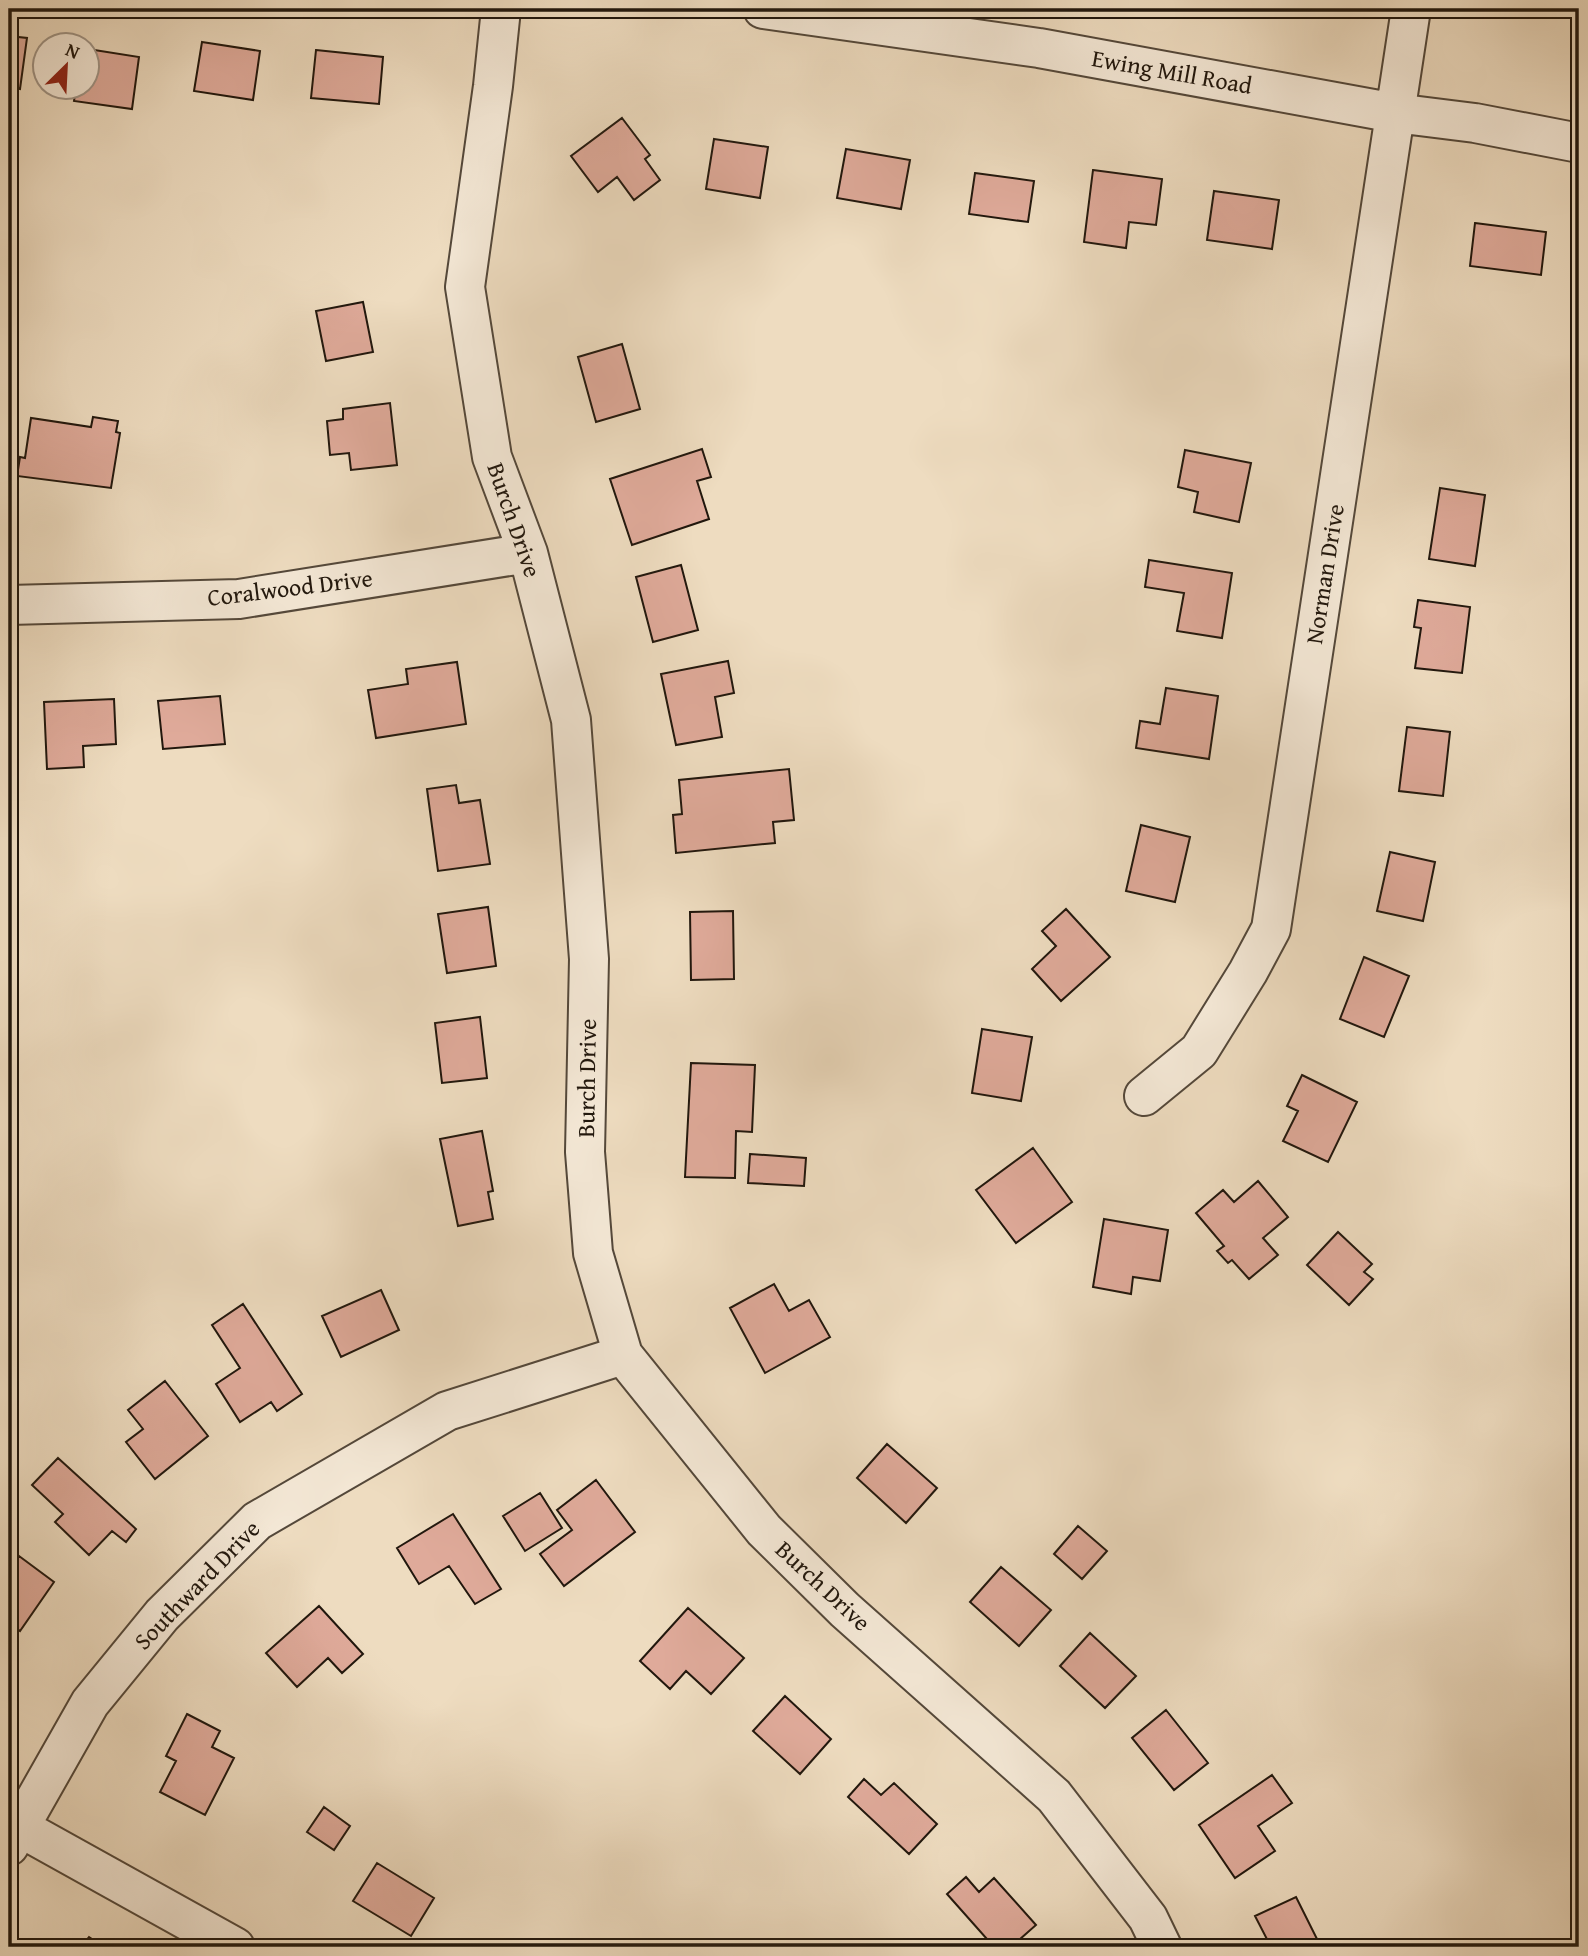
<svg xmlns="http://www.w3.org/2000/svg" width="1588" height="1956" font-family="'Gentium Book Plus',serif">
<rect width="100%" height="100%" fill="#eedcc0"/>
<filter id="stains"><feTurbulence type="fractalNoise" baseFrequency=".00286" numOctaves="4"/><feColorMatrix values="0 0 0 0 .2 0 0 0 0 .09 0 0 0 0 .02 0 0 0 .5 -.17"/></filter>
<radialGradient id="worn" r=".72"><stop offset=".6" stop-color="#630" stop-opacity="0"/><stop offset="1" stop-color="#630" stop-opacity=".3"/></radialGradient>
<path fill="#dfaa9a" stroke="#21170d" stroke-width="2" d="M9,36L27,38L20,89L9,87Z
M202,42L260,51L253,100L194,91Z
M88,49L139,57L132,109L74,101L76,88H88Z
M316,50L383,57L379,104L311,98Z
M622,118L650,155L645,159L660,180L634,200L617,177L598,192L571,156Z
M714,139L768,147L760,198L706,189Z
M846,149L910,160L901,209L837,198Z
M1093,170L1162,179L1156,225L1129,222L1126,248L1084,242Z
M975,173L1034,181L1028,222L969,214Z
M1214,191L1279,200L1272,249L1207,240Z
M1475,223L1546,232L1541,275L1470,266Z
M363,302L373,352L326,361L316,311Z
M622,344L640,409L596,422L578,357Z
M390,403L397,465L351,470L349,453L330,455L327,421L343,419V409Z
M93,417L118,421L116,432L120,433L111,488L17,476L20,457L25,458L31,418L91,427Z
M702,449L711,477L697,481L709,519L632,545L610,479Z
M1185,450L1251,463L1239,522L1194,512L1198,492L1178,487Z
M1440,488L1485,495L1475,566L1429,559Z
M1149,560L1232,573L1222,638L1177,631L1184,593L1145,587Z
M681,565L698,630L653,642L636,577Z
M1418,600L1470,607L1462,673L1415,668L1421,628L1414,627Z
M728,661L734,693L715,697L722,737L676,745L661,674Z
M457,662L466,724L376,738L368,690L408,684L406,669Z
M1166,688L1218,696L1209,759L1136,748L1140,721L1160,724Z
M220,696L225,744L163,749L158,701Z
M114,699L116,744L83,746L84,767L47,769L44,702Z
M1407,727L1450,732L1443,796L1399,791Z
M789,769L794,820L773,822L775,843L676,853L673,815L682,814L679,780Z
M456,785L459,803L480,800L490,864L438,871L427,789Z
M1141,825L1190,837L1175,902L1126,891Z
M1390,852L1435,862L1423,921L1377,911Z
M488,907L496,966L447,973L438,914Z
M1066,909L1110,957L1061,1001L1032,969L1056,946L1042,931Z
M733,911L734,979L691,980L690,912Z
M1364,957L1409,976L1384,1037L1340,1019Z
M480,1017L487,1078L442,1083L435,1023Z
M982,1029L1032,1037L1021,1101L972,1093Z
M691,1063L755,1065L752,1132L736,1131L735,1178L685,1177Z
M1302,1075L1357,1102L1328,1162L1283,1141L1298,1111L1287,1106Z
M482,1131L493,1191L488,1192L493,1219L458,1226L440,1139Z
M1033,1148L1072,1202L1016,1243L976,1190Z
M750,1154L806,1158L804,1186L748,1183Z
M1258,1181L1288,1217L1263,1238L1278,1255L1249,1279L1232,1260L1228,1263L1217,1251L1224,1246L1196,1213L1223,1190L1234,1202Z
M1104,1219L1168,1230L1160,1281L1133,1277L1131,1294L1093,1287Z
M1338,1232L1372,1264L1364,1272L1373,1279L1349,1305L1307,1265Z
M774,1284L789,1311L809,1300L830,1337L765,1373L730,1308Z
M381,1290L399,1330L341,1357L322,1316Z
M243,1304L302,1394L277,1411L271,1402L240,1422L216,1384L240,1368L212,1325Z
M165,1381L208,1436L155,1479L126,1442L143,1429L128,1410Z
M887,1444L937,1488L906,1523L857,1478Z
M58,1458L136,1529L126,1542L112,1531L89,1555L55,1522L63,1514L32,1485Z
M596,1480L635,1532L564,1586L540,1554L572,1530L557,1510Z
M540,1493L562,1528L525,1551L503,1516Z
M453,1514L501,1589L475,1604L449,1566L419,1584L397,1548Z
M1078,1526L1107,1551L1082,1579L1054,1554Z
M19,1556L54,1582L20,1631L9,1623V1570Z
M1001,1567L1051,1610L1019,1646L970,1602Z
M319,1606L363,1654L342,1673L328,1658L297,1687L266,1653Z
M688,1608L744,1658L711,1694L686,1671L670,1689L640,1661Z
M1090,1633L1136,1676L1105,1708L1060,1666Z
M785,1696L831,1739L800,1774L753,1731Z
M1166,1710L1208,1763L1174,1790L1132,1738Z
M187,1714L220,1731L212,1747L234,1758L205,1815L160,1792L176,1761L166,1756Z
M1272,1775L1292,1803L1258,1826L1275,1851L1235,1878L1199,1825Z
M864,1779L881,1795L894,1783L937,1824L909,1854L848,1797Z
M324,1807L350,1826L334,1850L307,1832Z
M377,1863L434,1898L411,1936L353,1901Z
M966,1877L979,1892L994,1878L1036,1925L1011,1947H994L947,1894Z
M1296,1897L1321,1947H1271L1255,1916Z
M89,1937L104,1947H81Z"/>
<g fill="none" stroke-linecap="round" stroke-linejoin="round">
<g stroke="#54483a" stroke-width="42">
<path id="minor" d="M501,9L493,86L465,287L492,457L528,553L571,720L589,959L585,1152L593,1253L623,1355L764,1530L845,1610L1054,1796L1148,1918L1162,1947
M763,9L1039,48L1395,113L1475,123L1579,143
M9,605L239,599L528,553
M1144,1096L1199,1051L1248,972L1271,929L1411,9
M19,1827L235,1947
M9,1846L90,1703L162,1615L257,1521L447,1411L623,1355"/>
</g>
<use href="#minor" stroke="#f4e8d6" stroke-width="38"/>
</g>
<g text-anchor="middle" stroke-width="5" stroke-linejoin="round" paint-order="stroke">
<g font-size="24" fill="#21170d" stroke="#f4e8d6">
<text transform="translate(1172 72) rotate(10)" y="8">Ewing Mill Road</text>
<text transform="translate(514 520) rotate(71)" y="8">Burch Drive</text>
<text transform="translate(1325 574) rotate(-81)" y="8">Norman Drive</text>
<text transform="translate(290 588) rotate(-7)" y="8">Coralwood Drive</text>
<text transform="translate(587 1078) rotate(-89)" y="8">Burch Drive</text>
<text transform="translate(197 1585) rotate(-46)" y="8">Southward Drive</text>
<text transform="translate(823 1586) rotate(43)" y="8">Burch Drive</text>
</g>
</g>
<rect width="1588" height="1956" fill="none" stroke="#eedcc0" stroke-width="35"/>
<rect x="10" y="10" width="1567" height="1935" fill="none" stroke="#21170d" stroke-width="3.5"/>
<rect x="18" y="18" width="1553" height="1921" fill="none" stroke="#21170d" stroke-width="2"/>
<g transform="translate(66 66) rotate(24)"><circle r="33" fill="#f4e8d6" stroke="#a09486" stroke-width="2"/>
<path d="M0-5L12 26L0 18L-12 26Z" fill="#8f2418"/>
<text y="-10" font-size="19" font-weight="bold" text-anchor="middle" fill="#21170d">N</text>
</g>
<rect width="100%" height="100%" filter="url(#stains)"/>
<rect width="100%" height="100%" fill="url(#worn)"/>
</svg>
